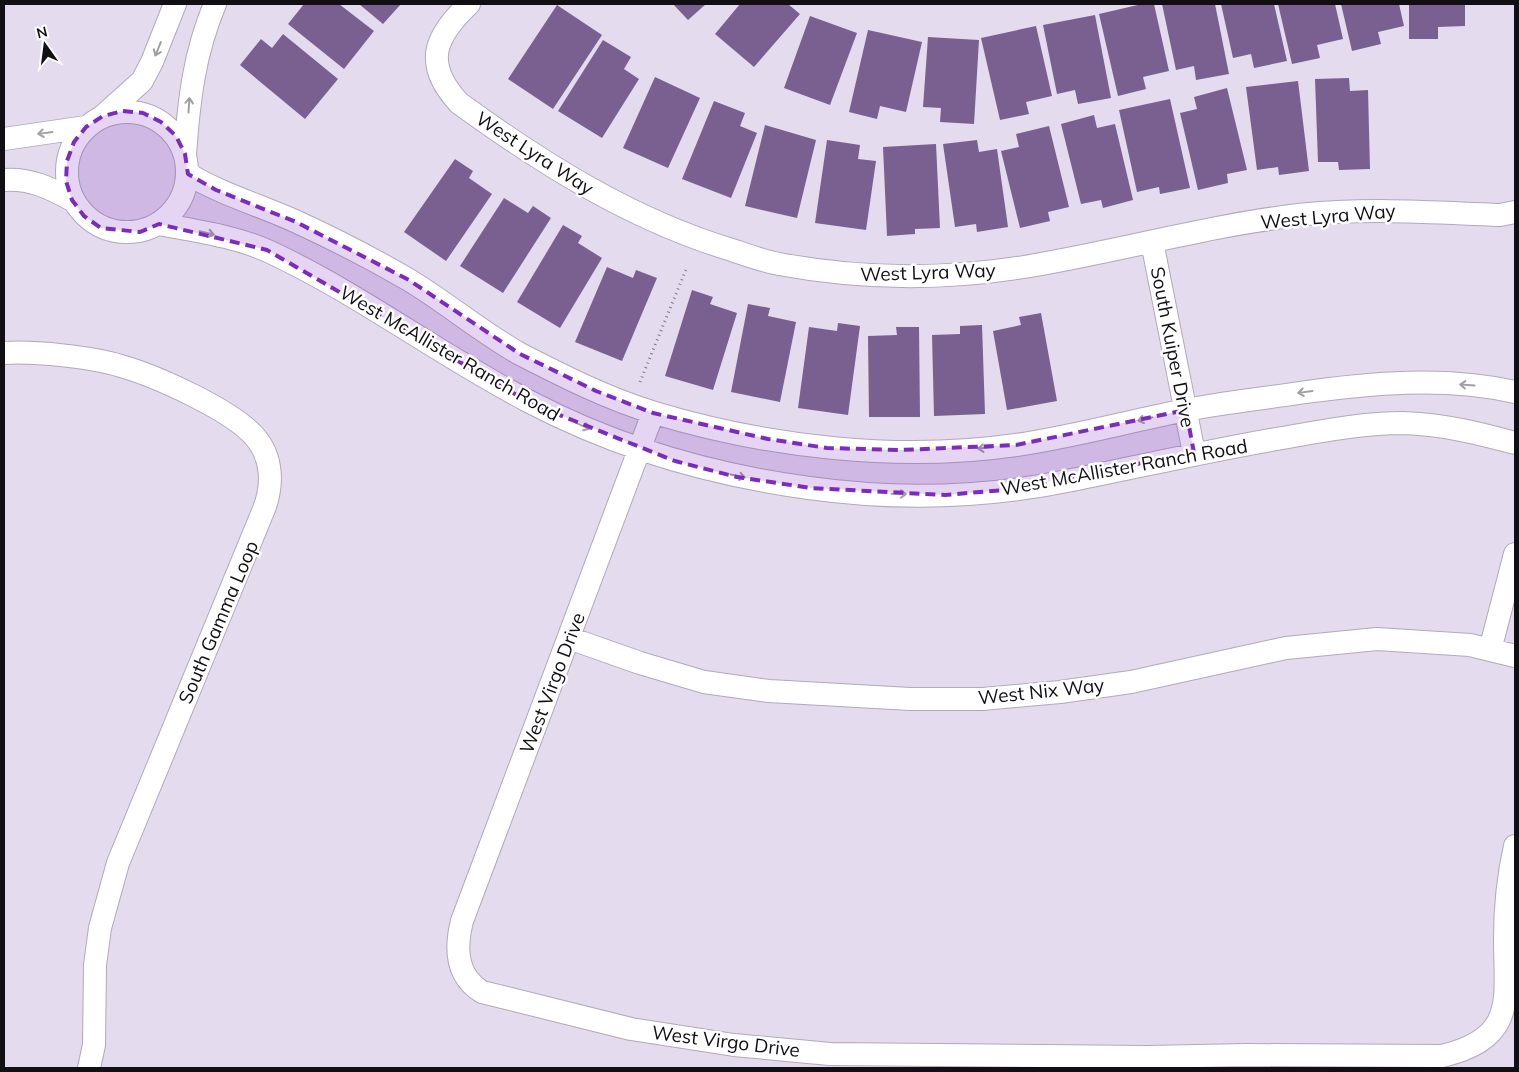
<svg xmlns="http://www.w3.org/2000/svg" width="1519" height="1072" font-family="Mulish,sans-serif">
<rect width="100%" height="100%" fill="#e4dbee"/>
<path fill="#796091" d="M304,4H339L374,31L344,69L288,24Z
M359,4H401L383,24Z
M673,4H706L688,20Z
M740,4H788L800,14L754,67L715,34Z
M1142,4H1154L1169,71L1143,77L1146,89L1118,96L1099,14Z
M1162,4H1215L1229,74L1196,80L1194,66L1176,70Z
M1221,4H1274L1287,61L1254,68L1251,54L1233,58Z
M1278,4H1335L1343,39L1317,45L1320,58L1292,64Z
M1341,4H1399L1404,26L1378,32L1381,44L1352,51Z
M1409,4H1465V26L1438,27V39H1409Z
M557,5L602,35L553,109L508,79Z
M1095,15L1111,98L1078,104L1075,90L1057,94L1043,25Z
M810,16L857,33L830,105L784,88Z
M1036,26L1052,96L1026,102L1029,114L1000,120L981,38Z
M868,30L922,42L906,112L880,106L877,119L849,112Z
M283,34L338,79L305,119L240,65L261,39L272,48Z
M928,37L979,40L974,124L940,122L941,108L923,107Z
M603,40L631,57L624,69L639,79L602,138L558,111Z
M655,77L700,98L668,168L623,148Z
M1349,78L1350,91L1368,90L1370,169L1339,170L1338,162H1318L1315,79Z
M1298,81L1309,171L1279,175L1278,167L1257,170L1246,87Z
M1227,88L1247,170L1227,174L1228,183L1198,190L1180,113L1197,109L1194,97Z
M1170,99L1190,188L1160,194L1159,187L1137,192L1119,110Z
M714,101L745,113L740,126L757,133L731,198L682,179Z
M1094,115L1097,128L1115,124L1133,200L1103,208L1101,200L1081,204L1061,124Z
M765,125L816,140L797,218L745,206Z
M1049,126L1069,207L1048,212L1050,221L1020,228L1001,151L1019,147L1016,134Z
M827,140L860,145L858,159L876,161L866,230L815,223Z
M977,140L979,152L997,149L1008,227L977,232L976,224L955,227L943,144Z
M936,144L940,228L915,229V234L887,236L883,147Z
M455,159L473,171L469,178L492,194L446,261L404,232Z
M504,198L528,213L533,206L551,218L503,293L460,266Z
M563,225L582,236L578,243L602,258L560,328L517,302Z
M607,267L633,278L636,270L657,278L622,361L575,342Z
M692,290L713,297L710,304L737,313L713,390L665,376Z
M748,304L770,308L768,316L796,322L780,402L731,392Z
M1041,313L1057,401L1007,410L993,331L1021,325L1019,317Z
M838,323L860,326L848,415L798,408L809,327L837,331Z
M982,325L985,414L934,416L932,335L960,334V326Z
M896,327H919L920,417H869L868,336L897,335Z"/>
<g fill="none" stroke-linecap="round" stroke-linejoin="round">
<g stroke="#b1a9bb" stroke-width="24">
<path id="minor" d="M469,4C434,37 423,64 459,103C543,164 632,220 732,250C747,255 763,261 779,264C859,279 943,280 1024,267C1115,252 1206,226 1298,215C1365,208 1432,212 1500,215L1515,212
M67 172a60 60 0 1 1 120 0a60 60 0 1 1-120 0Z
M103,116L142,81L152,62L175,4
M4,139L86,127
M185,154C189,100 194,54 215,4
M188,174C223,195 260,205 297,222C334,239 373,259 409,280C447,303 481,332 520,354C563,376 608,399 655,413C768,447 899,462 1016,445C1072,437 1126,422 1181,411C1220,403 1260,399 1299,393C1370,383 1444,376 1515,392
M4,180C30,178 50,188 72,200
M159,224C195,231 236,236 270,252C360,294 441,356 530,402C616,447 713,475 809,488C895,500 986,498 1072,480C1142,466 1212,450 1282,438C1322,431 1363,423 1403,423C1441,424 1478,433 1515,443
M1152,242L1194,453
M4,353C34,351 92,357 121,366C156,376 232,410 255,437C273,458 273,485 264,509L118,863L100,928L95,965L94,1045L89,1068
M653,413L462,921C455,949 456,976 482,992L631,1029L734,1045L830,1054L1147,1057L1247,1055L1442,1056C1517,1038 1505,1000 1505,938C1505,906 1508,877 1515,846
M569,638L640,663L704,682L769,691L910,699H983L1060,692L1131,682L1286,648L1377,639L1470,645L1515,656
M1490,650L1515,554"/>
</g>
<path stroke="#837d8a" stroke-width="3" stroke-dasharray="1 4" stroke-linecap="butt" d="M640,382L687,267"/>
<use href="#minor" stroke="#fff" stroke-width="22"/>
</g>
<defs><path id="oneway-shaft" d="M-6 0H5M1.5-3L5.5 0L1.5 3" fill="none" stroke-width="1.6" stroke-linecap="round" stroke-linejoin="round" transform="scale(1.25)"/></defs>
<g stroke="#a09fa1">
<use href="#oneway-shaft" transform="translate(158 49) rotate(112)"/>
<use href="#oneway-shaft" transform="translate(189 105) rotate(-86)"/>
<use href="#oneway-shaft" transform="translate(45 133) rotate(172)"/>
<use href="#oneway-shaft" transform="translate(207 233) rotate(13)"/>
<use href="#oneway-shaft" transform="translate(1467 385) rotate(-176)"/>
<use href="#oneway-shaft" transform="translate(1305 392) rotate(172)"/>
<use href="#oneway-shaft" transform="translate(1145 419) rotate(167)"/>
<use href="#oneway-shaft" transform="translate(583 426) rotate(24)"/>
<use href="#oneway-shaft" transform="translate(985 448) rotate(175)"/>
<use href="#oneway-shaft" transform="translate(738 476) rotate(12)"/>
<use href="#oneway-shaft" transform="translate(899 494) rotate(1)"/>
</g>
<path fill="#7b2cbf" fill-opacity="0.2" stroke="#7b2cbf" stroke-width="4" stroke-dasharray="10 6" stroke-linejoin="round" d="M123,111L143,113L161,122L176,136L185,154L188,174L216,190L296,222L409,280L520,354L596,391L653,413L768,439L827,448L900,450L1016,445L1186,410L1194,453L1004,490L945,495L811,488L737,477L675,461L532,404L267,250L159,224L140,232L101,228L84,216L72,200L66,181L67,161L74,142L86,127L103,116Z"/>
<g text-anchor="middle" stroke-width="5" stroke-linejoin="round" paint-order="stroke">
<g font-size="19" fill="#110e14" stroke="#fff">
<text transform="translate(535 153) rotate(33)" y="7">West Lyra Way</text>
<text transform="translate(1328 216) rotate(-5)" y="7">West Lyra Way</text>
<text transform="translate(928 272) rotate(-2)" y="7">West Lyra Way</text>
<text transform="translate(1173 347) rotate(79)" y="7">South Kuiper Drive</text>
<text transform="translate(450 353) rotate(30)" y="7">West McAllister Ranch Road</text>
<text transform="translate(1124 467) rotate(-10)" y="7">West McAllister Ranch Road</text>
<text transform="translate(218 622) rotate(-67)" y="7">South Gamma Loop</text>
<text transform="translate(552 683) rotate(-69)" y="7">West Virgo Drive</text>
<text transform="translate(1041 691) rotate(-6)" y="7">West Nix Way</text>
<text transform="translate(726 1041) rotate(7)" y="7">West Virgo Drive</text>
</g>
</g>
<rect width="1519" height="1072" fill="none" stroke="#110e14" stroke-width="10"/>
<g transform="translate(45 45) rotate(346)" stroke="#ffffff" stroke-width="4" paint-order="stroke">
<path d="M0-4L9 19L0 12L-9 19Z" fill="#110e14"/>
<text y="-8" font-size="14" font-weight="bold" text-anchor="middle" fill="#110e14">N</text>
</g>
</svg>
